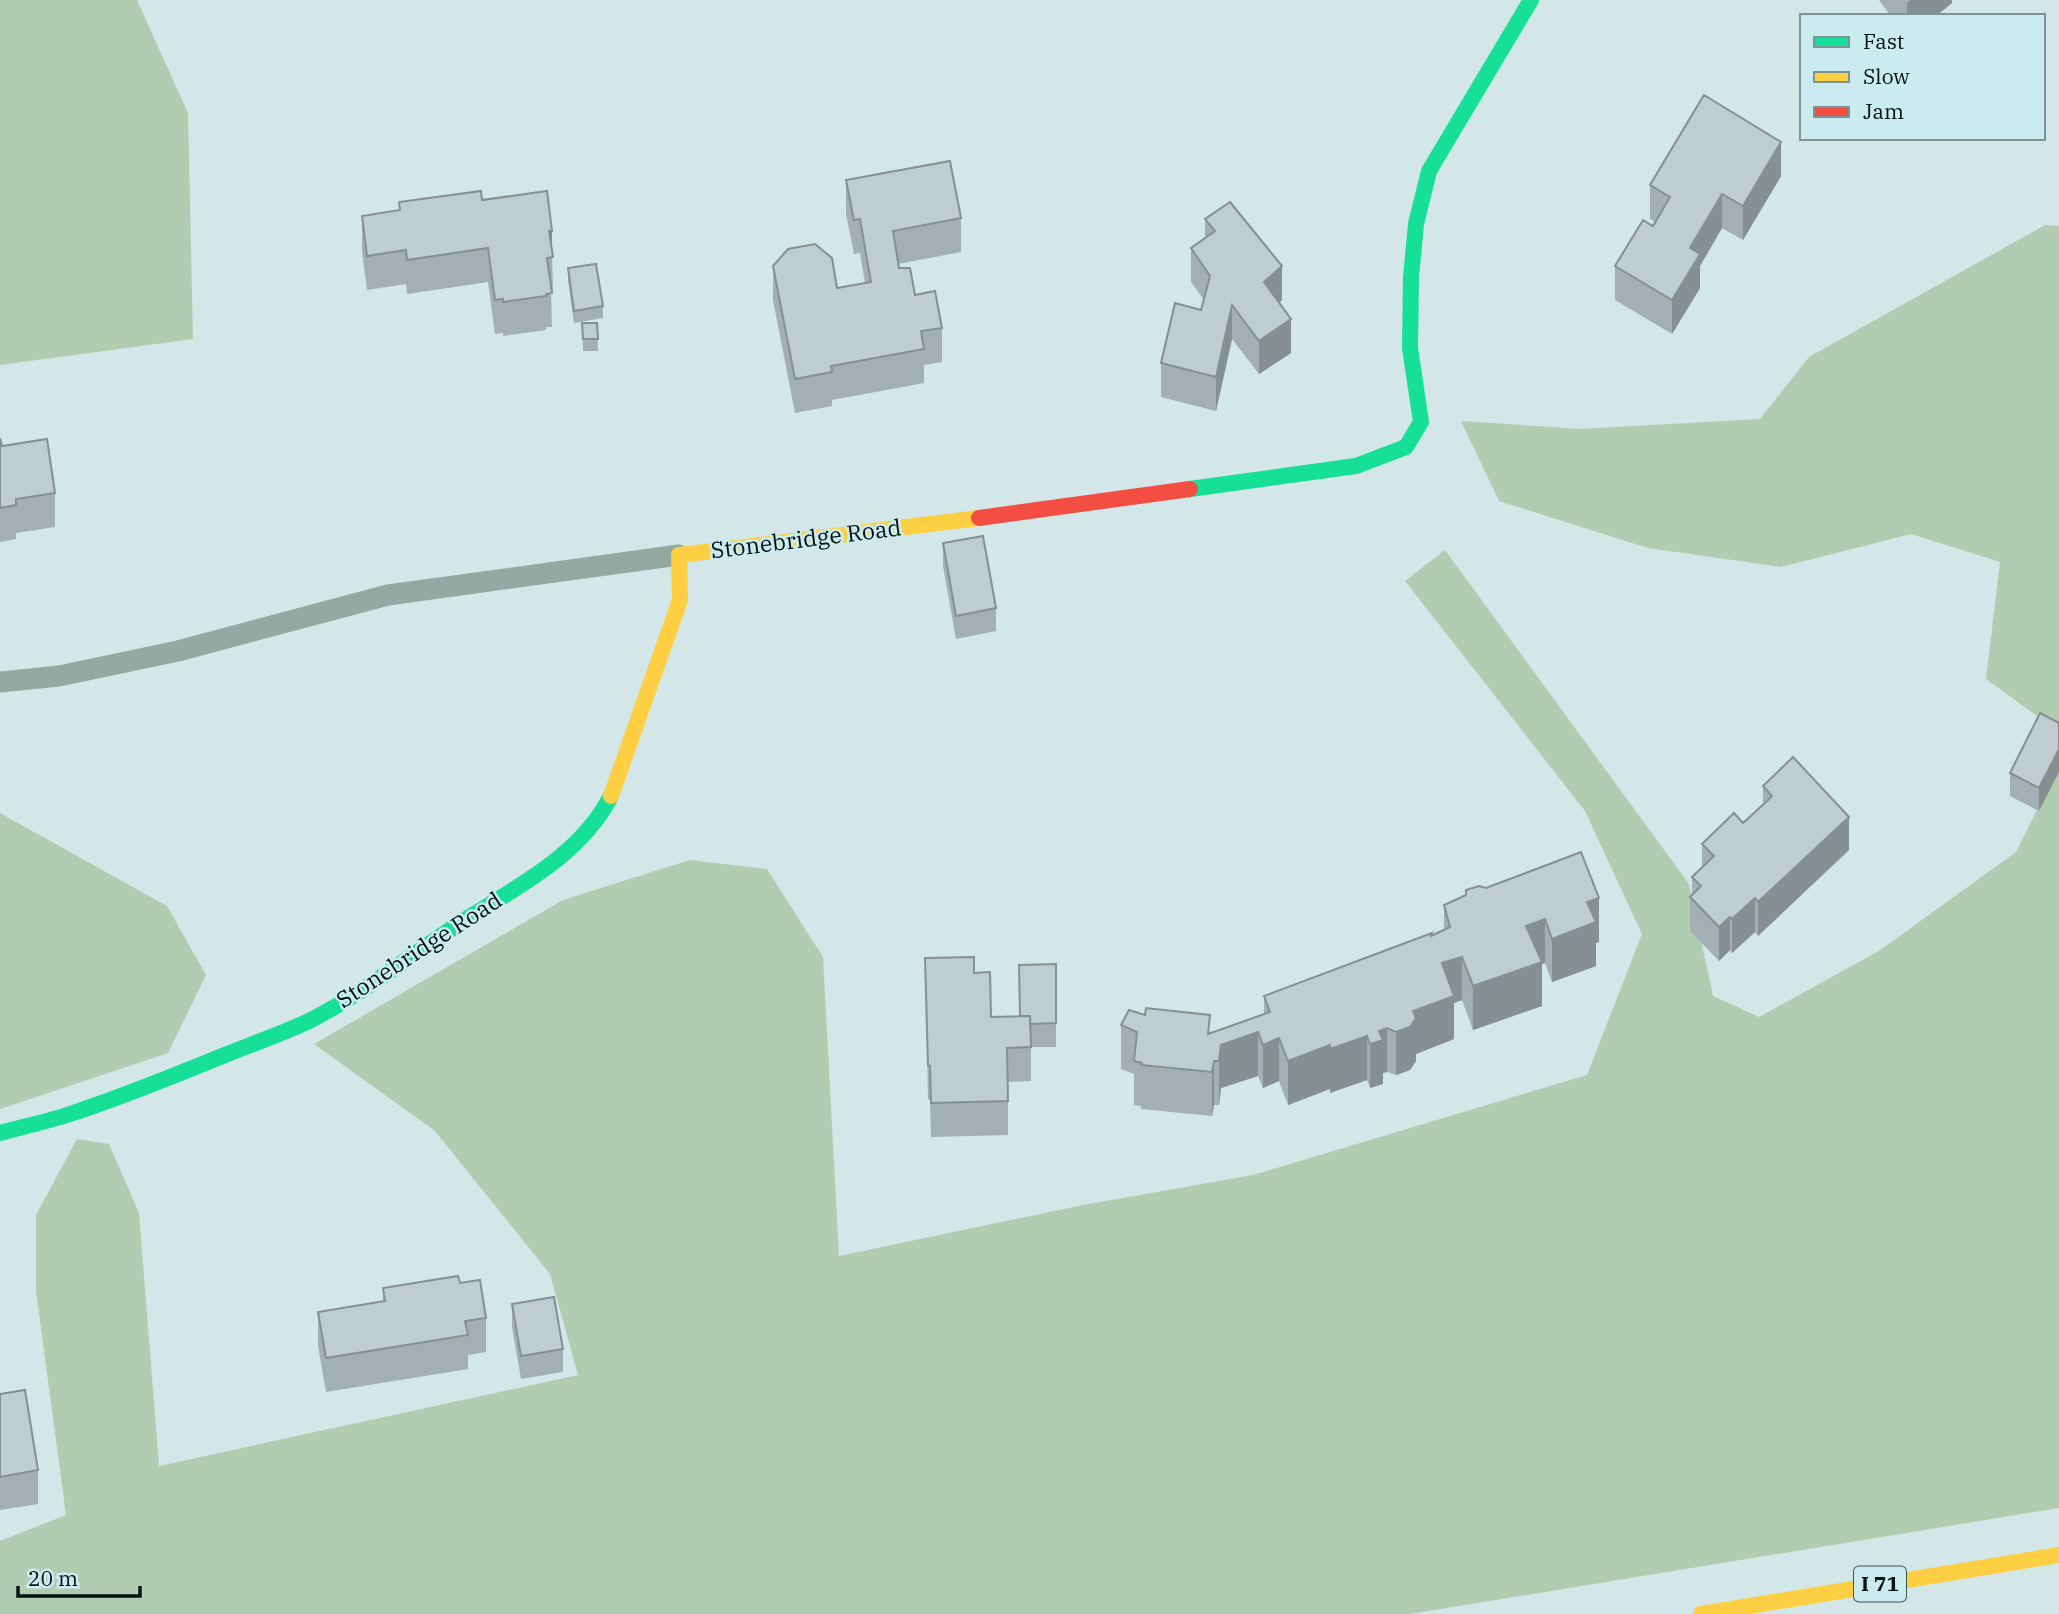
<svg xmlns="http://www.w3.org/2000/svg" width="2059" height="1614" font-family="'IBM Plex Serif',serif">
<rect width="100%" height="100%" fill="#d3e6e8"/>
<path fill="#b0cdb1" d="M0,0H137L188,113L193,339L0,365Z
M2045,225L2059,226V732L1986,679L2000,562L1911,534L1781,567L1648,548L1499,501L1461,421L1581,429L1760,419L1809,357Z
M1445,550L1689,884L1713,996L1759,1017L1879,951L2016,852L2059,766V1508L1410,1614H0V1541L66,1515L36,1291V1215L77,1139L109,1144L139,1213L159,1466L578,1375L550,1274L435,1131L314,1044L563,900L690,860L767,869L823,957L839,1256L1083,1205L1253,1175L1587,1075L1642,934L1585,811L1405,581Z
M0,813L167,906L206,975L168,1053L0,1109Z"/>
<g fill="none" stroke-linecap="round" stroke-linejoin="round">
<path stroke="#95a9a3" stroke-width="21" d="M0,682L59,676L178,651L388,595L679,555"/>
<path stroke="#16e098" stroke-width="16" d="M1190,489L1356,466L1406,447L1421,422L1410,348L1411,277L1416,224L1429,171L1531,0
M0,1133C22,1127 45,1122 67,1115C120,1098 173,1076 225,1055C254,1043 285,1033 313,1019C368,990 416,951 468,918C522,884 581,854 611,796"/>
<path stroke="#ffcf43" stroke-width="16" d="M611,796L680,600L679,555L979,518
M1701,1614L2059,1555"/>
<path stroke="#f24e42" stroke-width="16" d="M979,518L1190,489"/>
</g>
<path fill="#a4afb4" d="M1879,0H1952V3L1936,16H1891Z
M1781,176L1743,240L1722,228L1700,266V288L1672,334L1615,300V266L1655,222L1650,219V185Z
M846,180L961,218V252L898,264L899,268L915,295L942,328V362L924,365V383L832,400V406L795,413L773,300V266L837,288L865,283L860,253L854,254L846,214Z
M482,200L552,251L553,291H551L552,327H546V330L503,336V333L495,334L488,282L407,294L406,284L367,290L362,250V216L399,211V202Z
M1205,219L1282,300L1279,303L1291,353L1259,374L1232,339L1216,411L1161,397V363L1201,310L1204,300L1191,282V248L1205,238Z
M568,268L603,306V318L574,323L568,280Z
M582,323H597L598,351H583Z
M0,438L2,446L55,493V527L16,533V539L0,542Z
M943,543L996,608V631L956,639L943,566Z
M2040,713L2039,811L2010,796V773Z
M1763,786L1849,850L1758,936L1755,932L1732,953L1730,950L1719,961L1690,931V897L1692,895V877L1702,868V844L1743,823L1763,805Z
M1479,886L1599,942L1596,943V966L1552,982L1545,963L1542,964V1006L1473,1030L1462,1000L1454,1003V1039L1416,1054V1061L1410,1070L1396,1075L1387,1072L1383,1073V1084L1370,1088L1367,1080L1330,1093V1089L1288,1105L1279,1081L1263,1088L1258,1076L1221,1088L1219,1105H1214L1212,1116L1141,1109V1106L1134,1105V1074L1121,1069V1025L1145,1015L1210,1033L1264,1014V996L1432,936L1444,930V905L1466,895Z
M925,958L974,973L991,1017L1019,1016L1056,964V1047H1031V1081L1008,1082V1135L931,1137L930,1100L928,1099Z
M460,1283L486,1318V1352L468,1355V1369L326,1392L318,1346V1312L383,1301V1288Z
M512,1304L563,1349V1372L521,1379L512,1327Z
M0,1394L38,1470V1504L0,1510Z"/>
<path fill="#868f92" d="M1911,0H1952V3L1936,16H1907V3Z
M1781,142V176L1743,240V206Z
M1722,194V228L1700,266V288L1672,334V300L1690,248Z
M549,231H552V257Z
M1282,266V300L1264,316V282Z
M1232,305V339L1216,411V377Z
M1291,319V353L1259,374V341Z
M2059,749V772L2039,811V788Z
M1849,817V850L1758,936V902Z
M1599,898V942L1596,943V966L1552,982V939L1587,902Z
M1755,898V932L1732,953V919Z
M1730,917V950L1719,961V927Z
M1545,919V963L1542,964V1006L1473,1030V986L1526,926Z
M1462,957V1000L1454,1003V1039L1416,1054V1061L1410,1070L1396,1075V1032L1413,1011L1442,963Z
M1387,1028V1072L1383,1073V1084L1370,1088V1044L1379,1031Z
M1258,1032V1076L1221,1088L1219,1105V1061L1221,1045Z
M1367,1036V1080L1330,1093V1089L1288,1105V1061L1330,1045Z
M1279,1038V1081L1263,1088V1045Z
M1214,1061V1105L1212,1116V1072Z"/>
<path fill="#bfccd1" stroke="#868f92" stroke-width="2" d="M1704,95L1781,142L1743,206L1722,194L1690,248L1700,254L1672,300L1615,266L1643,220L1653,226L1670,197L1650,185Z
M950,161L961,218L893,231L899,268H910L915,295L935,291L942,328L921,331L924,349L831,366L832,372L795,379L773,266L788,249L815,244L832,258L837,288L871,282L860,219L854,220L846,180Z
M481,191L482,200L547,191L552,231H549L553,257L547,258L552,293L546,294V296L503,302V299L495,300L488,248L407,260L406,250L367,256L362,216L400,210L399,202Z
M1230,202L1282,266L1264,282L1291,319L1259,341L1232,305L1216,377L1161,363L1175,303L1201,310L1210,276L1191,248L1215,231L1205,219Z
M596,264L603,306L574,311L568,268Z
M582,323H597L598,339H583Z
M0,438L2,446L47,439L55,493L16,499V505L0,508Z
M983,536L996,608L956,616L943,543Z
M2040,713L2059,723V749L2039,788L2010,773Z
M1793,757L1849,817L1758,902L1755,898L1732,919L1730,917L1719,927L1690,897L1701,886L1692,877L1714,856L1702,844L1734,813L1743,823L1767,801L1772,796L1763,786Z
M1581,852L1599,898L1587,902L1596,922L1552,939L1545,919L1526,926L1542,962L1473,986L1462,957L1442,963L1454,996L1413,1011L1416,1018L1410,1027L1396,1032L1387,1028L1379,1031L1383,1040L1370,1044L1367,1036L1330,1049V1045L1288,1061L1279,1038L1263,1045L1258,1032L1221,1045L1219,1061H1214L1212,1072L1141,1065L1142,1063L1134,1061L1137,1032L1121,1025L1129,1010L1145,1015L1146,1008L1210,1015L1208,1034L1270,1012L1264,996L1432,933L1431,936L1450,927L1444,905L1466,895V890L1479,886L1486,888Z
M974,957V973L990,972L991,1017L1030,1016L1031,1047L1007,1048L1008,1101L931,1103L930,1066L928,1065L925,958Z
M1056,964V1023L1030,1024V1016H1020L1019,965Z
M458,1276L460,1283L480,1280L486,1318L465,1321L468,1335L326,1358L318,1312L385,1301L383,1288Z
M554,1297L563,1349L521,1356L512,1304Z
M25,1390L38,1470L0,1477V1394Z"/>
<g text-anchor="middle" stroke-width="5" stroke-linejoin="round" paint-order="stroke">
<rect fill="#caecf1" stroke="#405356" stroke-width="2" x="1854" y="1566.5" width="52" height="35" rx="5"/>
<g font-size="21" font-weight="bold" fill="#051113">
<text x="1880" y="1591">I 71</text>
</g>
<g font-size="23" fill="#051113" stroke="#caecf1">
<text transform="translate(806 539) rotate(-7)" y="8">Stonebridge Road</text>
<text transform="translate(419 950) rotate(-33)" y="8">Stonebridge Road</text>
</g>
</g>
<rect x="1800" y="14" width="245" height="126" fill="#caecf1" stroke="#7b9498" stroke-width="2"/>
<rect x="1814" y="37" width="35" height="10" fill="#16e098" stroke="#7b9498" stroke-width="2"/>
<text x="1863" y="49" font-size="21" fill="#051113">Fast</text>
<rect x="1814" y="72" width="35" height="10" fill="#ffcf43" stroke="#7b9498" stroke-width="2"/>
<text x="1863" y="84" font-size="21" fill="#051113">Slow</text>
<rect x="1814" y="107" width="35" height="10" fill="#f24e42" stroke="#7b9498" stroke-width="2"/>
<text x="1863" y="119" font-size="21" fill="#051113">Jam</text>
<path d="M18 1586v10h122v-10" fill="none" stroke="#051113" stroke-width="3.5"/>
<text x="28" y="1586" font-size="21" fill="#051113" stroke="#caecf1" stroke-width="5" paint-order="stroke">20 m</text>
</svg>
